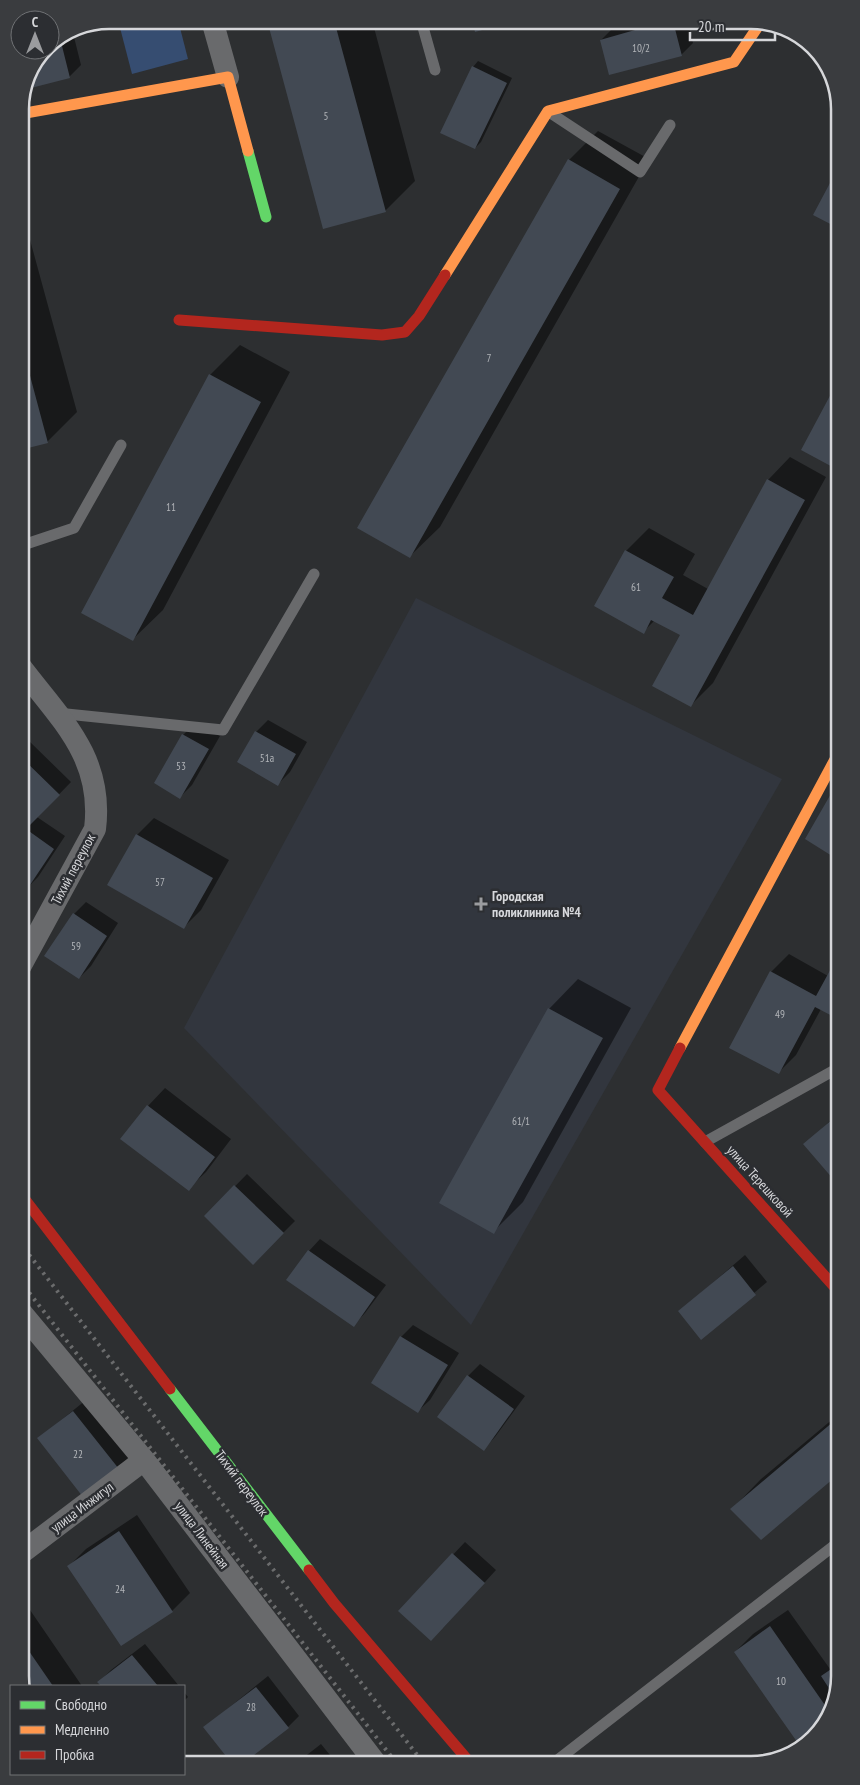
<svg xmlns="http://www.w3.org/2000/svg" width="860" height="1785" font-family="'PT Sans Narrow',sans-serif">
<rect width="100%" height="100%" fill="#2d2f31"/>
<path fill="#32363e" d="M416,598L782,779L471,1325L184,1028Z"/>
<path fill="#364d71" d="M118,20H178L188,59L132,74Z"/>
<path fill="#0007" d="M268,20H372L415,181L385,211Z
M634,20H687L693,43L681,55L601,40L613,28L634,22Z
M72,29L81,65L69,77L28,87L44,50H50V43Z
M478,61L512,78L481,142L475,148L473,67Z
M598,131L649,159L440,527L410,556L569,160Z
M20,203L77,412L47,442L20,449Z
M240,345L290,372L163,610L133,639L210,375Z
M790,457L826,477L713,683L690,706L682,634L655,620L643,632L596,606L626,551L649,528L695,554L683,575L708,589L768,480Z
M268,720L307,742L290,772L278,784L256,732Z
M195,723L220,736L192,785L180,797L183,735Z
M28,740L71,782L37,817L65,836L38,877L26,889L20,841L28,829L20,822V748Z
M154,818L229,860L201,910L184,927L137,835Z
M86,902L118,923L91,966L79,978L74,914Z
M789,954L828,976L821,1009L796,1055L779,1072L771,972Z
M578,979L631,1008L523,1202L493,1232L549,1009Z
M165,1088L231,1139L206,1172L188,1189L148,1106Z
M840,1112V1185L805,1144Z
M247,1174L295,1221L253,1263L206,1216Z
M320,1239L386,1285L365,1313L354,1325L309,1251Z
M745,1255L767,1282L701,1338L680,1311Z
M413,1325L459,1353L430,1400L418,1411L372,1383L401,1337Z
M480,1364L525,1396L495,1437L484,1449L468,1376Z
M20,1388L25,1395L20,1401Z
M86,1400L130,1456L118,1468L39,1438Z
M840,1413V1472L732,1509L761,1479Z
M137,1515L190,1593L172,1611L121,1644L69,1566L86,1549Z
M465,1542L496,1570L443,1628L400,1611Z
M28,1607L82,1686H22L20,1613Z
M788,1610L830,1669L840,1661V1676L825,1726L735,1652L753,1634Z
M145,1644L179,1686H102L99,1682L111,1670Z
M268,1676L299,1716L288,1727H205Z
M184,1692L188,1697L184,1701Z
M321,1744L338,1765H294Z"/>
<path fill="#424953" d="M267,20H334L386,212L323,229Z
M472,20H514V21L475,32Z
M632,20H653L655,26L673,21L682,56L609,75L600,40L635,30Z
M60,38L70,78L27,89L44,50H50V43Z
M472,66L507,83L475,149L440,133Z
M568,159L620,189L410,558L357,528Z
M839,166H840V229L813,215Z
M21,342L48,443L20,450V343Z
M209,374L261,402L133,641L81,613Z
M840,377V471L801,450Z
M767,479L805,500L691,707L652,686L680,635L651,620L644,634L594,606L625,550L674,577L662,598L693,615Z
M255,731L296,754L278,786L237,762Z
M182,734L209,749L180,799L154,783Z
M20,756L60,795L26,829L20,824Z
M840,778V861L805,839Z
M26,829L54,849L26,891L20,887V839Z
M136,834L213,878L184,929L107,885Z
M73,913L107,936L79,979L44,956Z
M840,952V1020L815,1007L779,1074L729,1048L770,971L816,996Z
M548,1008L603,1038L494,1234L439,1203Z
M147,1105L215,1157L189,1191L120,1139Z
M840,1113V1187L803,1144Z
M234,1185L284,1233L253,1265L204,1216Z
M308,1250L375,1297L354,1327L286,1280Z
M733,1266L756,1295L701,1340L678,1311Z
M400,1336L448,1365L418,1413L371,1383Z
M467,1375L514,1409L484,1451L437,1417Z
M73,1411L119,1469L83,1497L37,1438Z
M840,1416V1473L761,1540L730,1509Z
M119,1531L173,1612L121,1646L67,1566Z
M452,1553L485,1583L431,1641L398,1611Z
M770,1626L829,1711L825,1726L800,1746L734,1652Z
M20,1638L53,1686H22Z
M132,1655L158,1686H101L97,1682Z
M840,1663V1676L834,1696L821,1676Z
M256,1687L289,1728L241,1765H233L203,1727Z
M303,1760L307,1765H297Z"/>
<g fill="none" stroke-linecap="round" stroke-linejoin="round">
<path stroke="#696a6c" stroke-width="11" d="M421,20L435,70
M552,114L640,172L670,125
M20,546L74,528L121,445
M57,713L223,730L314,574
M705,1142L840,1067
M551,1765L840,1541"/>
<path stroke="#696a6c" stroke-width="22" d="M212,20L228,77
M20,967L95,829C104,757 60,719 20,666
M20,1311L144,1460L377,1765
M20,1554L144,1460"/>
<path stroke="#63d668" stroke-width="11" d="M248,151L266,217
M170,1389L309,1570"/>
<path stroke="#ff974d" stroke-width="11" d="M20,114L228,77L248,151
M445,275L548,111L734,62L761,22
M680,1048L840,750"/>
<path stroke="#b3261e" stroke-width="11" d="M179,320L382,335L405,332L419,316L445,275
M680,1048L658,1090L840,1293
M20,1193L170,1389
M309,1570L334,1603L472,1765"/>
<path stroke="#6b6c6d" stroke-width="4" stroke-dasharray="2.5 5" stroke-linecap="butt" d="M20,1243L425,1765
M20,1281L398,1765"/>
</g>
<path fill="#9b9c9f" stroke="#2c2e32" stroke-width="2" d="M478.5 896.5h5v5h5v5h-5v5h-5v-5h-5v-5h5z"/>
<g text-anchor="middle" stroke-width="5" stroke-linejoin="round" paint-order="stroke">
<g font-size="11" fill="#b1b4b8">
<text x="641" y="52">10/2</text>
<text x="326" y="120">5</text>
<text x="489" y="362">7</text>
<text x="171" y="511">11</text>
<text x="636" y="591">61</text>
<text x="267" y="762">51а</text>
<text x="181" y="770">53</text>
<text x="160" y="886">57</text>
<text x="76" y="950">59</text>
<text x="780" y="1018">49</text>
<text x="521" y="1125">61/1</text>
<text x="78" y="1458">22</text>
<text x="120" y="1593">24</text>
<text x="781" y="1685">10</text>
<text x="251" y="1711">28</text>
</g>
<g font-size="14" fill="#d6d7da" stroke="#2c2e32">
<text transform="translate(73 869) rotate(-62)" y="5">Тихий переулок</text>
<text transform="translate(760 1181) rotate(48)" y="5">улица Терешковой</text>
<text transform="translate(242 1483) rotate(53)" y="5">Тихий переулок</text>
<text transform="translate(82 1507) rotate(-37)" y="5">улица Инжигул</text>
<text transform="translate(202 1535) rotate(53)" y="5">улица Линейная</text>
</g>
<g font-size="14" font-weight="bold" fill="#d6d7da" stroke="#2c2e32" text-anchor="start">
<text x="492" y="901">Городская<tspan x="492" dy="16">поликлиника №4</tspan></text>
</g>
</g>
<path d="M0 0H860V1785H0ZM109 29H751A80 80 0 0 1 831 109V1676A80 80 0 0 1 751 1756H109A80 80 0 0 1 29 1676V109A80 80 0 0 1 109 29Z" fill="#3a3c3f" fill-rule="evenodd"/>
<path fill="none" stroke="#d6d7da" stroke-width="2.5" d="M109 29H751A80 80 0 0 1 831 109V1676A80 80 0 0 1 751 1756H109A80 80 0 0 1 29 1676V109A80 80 0 0 1 109 29Z"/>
<rect x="10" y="1685" width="175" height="90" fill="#2c2e32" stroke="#707275"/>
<rect x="20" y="1701" width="25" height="8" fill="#63d668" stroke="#707275"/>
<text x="55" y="1710" font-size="15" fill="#d6d7da">Свободно</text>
<rect x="20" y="1726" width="25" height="8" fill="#ff974d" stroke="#707275"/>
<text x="55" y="1735" font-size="15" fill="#d6d7da">Медленно</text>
<rect x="20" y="1751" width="25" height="8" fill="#b3261e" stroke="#707275"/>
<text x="55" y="1760" font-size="15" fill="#d6d7da">Пробка</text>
<g transform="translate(35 35)"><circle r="24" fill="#2c2e32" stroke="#707275"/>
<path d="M0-4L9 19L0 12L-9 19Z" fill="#9b9c9f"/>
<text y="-8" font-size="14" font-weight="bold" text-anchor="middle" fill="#d6d7da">С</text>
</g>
<path d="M690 32v8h85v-8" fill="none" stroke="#d6d7da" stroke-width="2.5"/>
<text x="698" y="32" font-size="15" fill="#d6d7da" stroke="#2c2e32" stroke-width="4" paint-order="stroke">20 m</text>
</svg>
